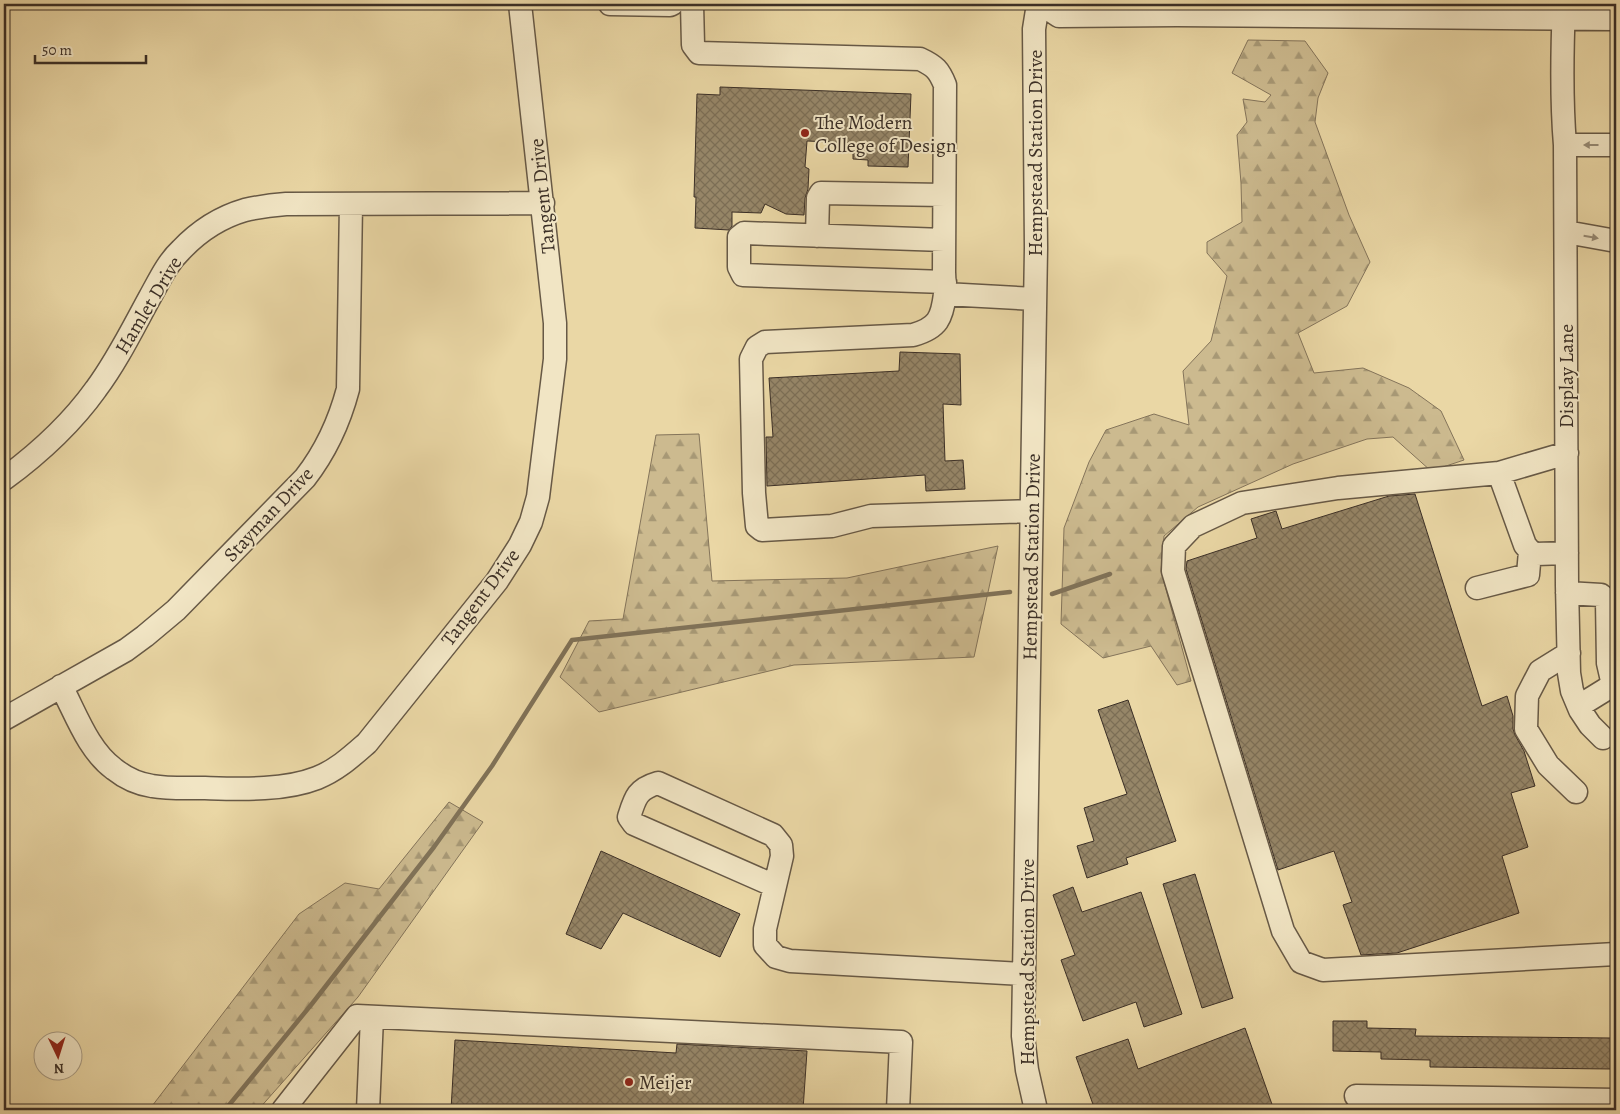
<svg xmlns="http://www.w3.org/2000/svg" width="1620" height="1114" font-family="Alegreya,serif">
<defs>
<pattern id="forest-firs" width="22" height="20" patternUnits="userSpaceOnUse" patternTransform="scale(1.25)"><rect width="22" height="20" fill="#ccba8f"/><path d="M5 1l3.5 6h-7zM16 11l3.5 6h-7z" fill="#a79875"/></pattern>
<pattern id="building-cross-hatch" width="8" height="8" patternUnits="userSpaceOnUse" patternTransform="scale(1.25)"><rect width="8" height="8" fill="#968668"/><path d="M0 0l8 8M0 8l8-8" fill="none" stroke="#7c6e55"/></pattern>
</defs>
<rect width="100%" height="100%" fill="#ead7a5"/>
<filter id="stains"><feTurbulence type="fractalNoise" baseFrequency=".004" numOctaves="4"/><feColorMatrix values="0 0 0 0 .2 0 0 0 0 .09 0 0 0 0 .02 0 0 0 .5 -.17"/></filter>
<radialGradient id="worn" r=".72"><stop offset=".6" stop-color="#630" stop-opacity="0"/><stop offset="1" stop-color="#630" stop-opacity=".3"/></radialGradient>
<path fill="url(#forest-firs)" stroke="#84745a" d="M1248,40L1305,41L1328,73L1318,98L1315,122L1349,215L1370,262L1347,306L1298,333L1314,373L1363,368L1409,388L1441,411L1464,460L1431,471L1393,437L1367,439L1293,464L1198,507L1164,536L1161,571L1191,681L1177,685L1151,646L1103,658L1061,624L1064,528L1089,462L1106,430L1154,414L1189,425L1183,371L1211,341L1227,276L1207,253V242L1242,222L1241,183L1237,135L1247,122L1243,99L1265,102L1271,95L1232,73Z
M699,434L712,581L847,578L998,546L974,657L794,665L599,712L560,677L589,621L623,619L656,435Z
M449,802L483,822L358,997L258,1110H149L299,914L345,883L379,889Z"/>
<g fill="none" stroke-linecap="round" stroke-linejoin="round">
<path stroke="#807258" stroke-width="4.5" d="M1052,594L1110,574
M225,1110L311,1005L434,847L492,766L572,640L1010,592"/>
</g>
<path fill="url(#building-cross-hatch)" stroke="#3b2f26" d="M720,87L911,94L908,167L868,166V160L853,159V143L807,141L805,167L809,169L808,189L805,198L804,215L786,214L765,204L761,213L732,212V226L729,230L695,228L696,197H694L697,94L720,95Z
M900,352L960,354L961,405L943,404L945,461L963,460L965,489L926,491L925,475L767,486L766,437H773L769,378L899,371Z
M1415,494L1482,706L1507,696L1513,716V729L1515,735L1524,751L1535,786L1511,793L1528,847L1502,856L1519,913L1397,953L1361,955L1343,905L1352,902L1334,851L1278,870L1186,569L1187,561L1257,538L1251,519L1276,511L1282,529L1389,496Z
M1128,700L1176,841L1126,858L1128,864L1087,878L1077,846L1094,841L1084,808L1127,794L1098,710Z
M601,851L740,914L720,957L623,913L601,949L566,934Z
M1195,874L1233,998L1202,1008L1163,884Z
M1073,887L1082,912L1141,892L1182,1014L1144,1027L1136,1002L1083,1021L1061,960L1075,955L1053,895Z
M1333,1021H1367V1028L1416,1029L1415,1036L1611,1038V1069L1430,1067V1060L1381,1059V1052L1333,1051Z
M1245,1028L1274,1110H1095L1076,1057L1128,1039L1138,1069Z
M455,1040L676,1053L677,1044L807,1051L803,1110H451Z"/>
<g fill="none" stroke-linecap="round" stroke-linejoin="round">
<g stroke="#675946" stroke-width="25">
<path id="minor" d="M610,4L670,5L672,4
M692,4L693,45L699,53L920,59C935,66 939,70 945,85L944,272L945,294
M1041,4L1059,16L1177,15L1616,19
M1564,4C1562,51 1561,98 1565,145L1567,586L1569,673L1572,691L1580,710L1590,725L1603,738
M1565,145H1616
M1566,232L1616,241
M817,236L818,198L821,193L944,195
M944,240L744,233L739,237V267L743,275L945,282
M1567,453L1499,473L1525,545L1530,551L1536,554L1567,553
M1499,473L1338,488L1242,503L1193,526L1174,546L1173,571L1283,931L1301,962L1323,970L1616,954
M4,479C38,454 71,424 96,389C117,361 133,328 150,297C159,281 167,263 181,250C198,232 221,217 245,210C258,207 272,205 286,204L543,203
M1031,511L871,516L832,526L762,530L757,526L754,493L751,359L757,347L765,342L913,335C938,328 942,318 945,294L1035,299
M1477,588L1528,575L1530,551
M1567,593L1601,595L1607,601L1608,663L1613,685H1616
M1569,653L1540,671L1527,696L1526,729L1548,765L1576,792
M61,686C76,714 88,750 114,769C124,777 138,784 152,786C169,789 187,788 205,788C240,789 284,791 317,778C337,770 351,757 367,743L497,581L520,545L531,522L538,497L555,359V323L520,4
M1579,706L1613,685
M4,719L126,650L145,636L176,610L305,478C326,451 339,423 348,389L351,204
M775,886L634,824L629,817C635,798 637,789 658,783L773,835L781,845L782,856L765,929V945L776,957L790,961L1024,974
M1356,1096L1616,1100
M283,1110L357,1016L901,1042L898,1110
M368,1110L372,1017
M1036,1110L1027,1070L1023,1036L1036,248L1034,29L1038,4"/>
</g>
<use href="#minor" stroke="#f1e5c4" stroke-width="22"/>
</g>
<defs><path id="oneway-solid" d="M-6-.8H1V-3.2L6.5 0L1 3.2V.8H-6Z" transform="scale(1.25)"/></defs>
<g fill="#968a75">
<use href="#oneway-solid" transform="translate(1591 145) rotate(180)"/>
<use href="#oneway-solid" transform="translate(1591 237) rotate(10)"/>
</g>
<g fill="#8f2418" stroke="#f1e5c4" stroke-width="2">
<circle cx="805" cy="133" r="5"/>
<circle cx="629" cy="1082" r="5"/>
</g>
<g text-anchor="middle" stroke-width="4" stroke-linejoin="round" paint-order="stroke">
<g font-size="20" fill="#3b2f26" stroke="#f1e5c4" text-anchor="start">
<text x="815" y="129">The Modern<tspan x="815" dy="23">College of Design</tspan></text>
<text x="639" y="1089">Meijer</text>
</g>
<g font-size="20" fill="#3b2f26" stroke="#f1e5c4">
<text transform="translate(1035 153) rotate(-90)" y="7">Hempstead Station Drive</text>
<text transform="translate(542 196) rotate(-96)" y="7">Tangent Drive</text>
<text transform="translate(148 305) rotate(-59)" y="7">Hamlet Drive</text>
<text transform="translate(1566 376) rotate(-90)" y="7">Display Lane</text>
<text transform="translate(268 514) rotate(-47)" y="7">Stayman Drive</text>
<text transform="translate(1031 557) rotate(-89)" y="7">Hempstead Station Drive</text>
<text transform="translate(480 597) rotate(-53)" y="7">Tangent Drive</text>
<text transform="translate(1027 962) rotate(-90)" y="7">Hempstead Station Drive</text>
</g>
</g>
<rect width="1620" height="1114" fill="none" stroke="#ead7a5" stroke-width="20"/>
<rect x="5" y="5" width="1610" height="1104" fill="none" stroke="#3b2f26" stroke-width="2.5"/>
<rect x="10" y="10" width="1600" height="1094" fill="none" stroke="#3b2f26"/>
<g transform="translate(58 1056) rotate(176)"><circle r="24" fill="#f1e5c4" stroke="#a89c85"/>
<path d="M0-4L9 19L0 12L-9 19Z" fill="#8f2418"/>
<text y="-8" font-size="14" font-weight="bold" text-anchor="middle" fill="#3b2f26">N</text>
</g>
<path d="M35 55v8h111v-8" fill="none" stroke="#3b2f26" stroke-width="2.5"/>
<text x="42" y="55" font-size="15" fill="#3b2f26" stroke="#f1e5c4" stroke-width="4" paint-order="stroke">50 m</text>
<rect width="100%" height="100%" filter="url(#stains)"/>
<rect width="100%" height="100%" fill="url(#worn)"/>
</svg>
